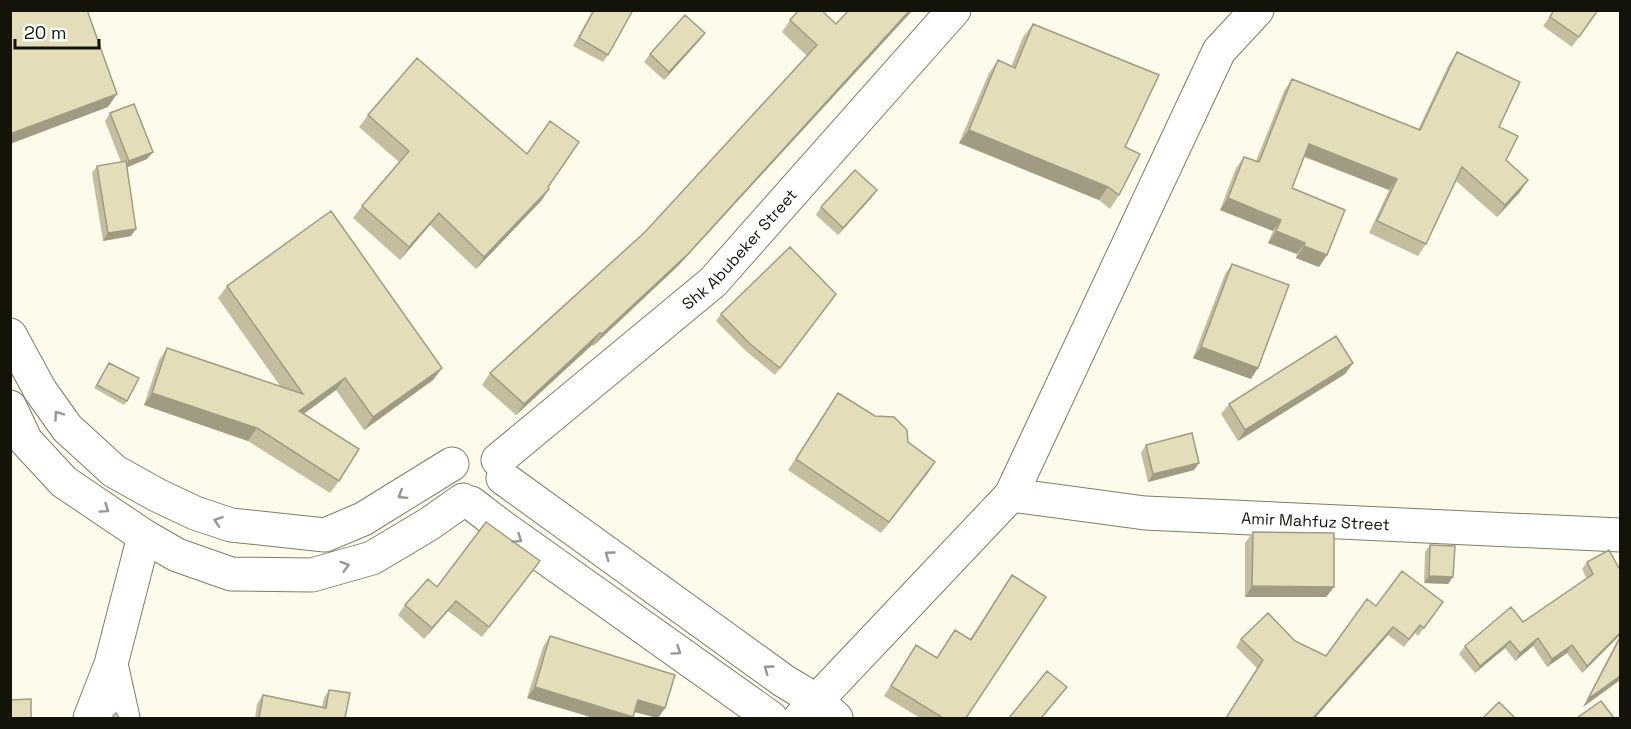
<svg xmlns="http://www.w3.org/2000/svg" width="1631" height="729" font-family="'Space Grotesk',sans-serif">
<rect width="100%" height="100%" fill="#fefbec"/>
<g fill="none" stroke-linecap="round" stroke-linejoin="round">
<g stroke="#807c66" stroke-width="35">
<path id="street" d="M111,664L123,718
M90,718L111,664L144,536"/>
</g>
<g stroke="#807c66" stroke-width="35">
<g id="secondary">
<path d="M10,335L40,390L67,428L114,471L157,495L195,513L231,525L325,535L363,519L452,464"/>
<path d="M10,407L26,441L64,482L144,536L177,555L231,574L312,575L372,558L429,524L463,500"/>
<path id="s1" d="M498,460L713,282L954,10"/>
<path d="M503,478L784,681L817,701L836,718"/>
<path id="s2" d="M1011,495L1145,513L1620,535"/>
<path d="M471,503L501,526L771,718"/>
<path d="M800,718L1011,495L1219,51L1257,10"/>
</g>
</g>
<use href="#street" stroke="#fff" stroke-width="33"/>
<use href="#secondary" stroke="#fff" stroke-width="33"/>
</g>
<path fill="#c4be9f" d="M593,10H633L608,55L603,62L573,46Z
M1554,10H1598L1572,47L1543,26Z
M790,20L836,24L679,265L593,346L592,345L516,415L482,385L490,373L645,232L807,56L782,32Z
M1033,24L1125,147L1119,195L1110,209L1099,200L959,143L989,73L998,60L1011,67L1023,37Z
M705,33L699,41L664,80L644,62L650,54Z
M1457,52L1499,127L1506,160L1520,192L1497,217L1456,181L1426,244L1418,256L1369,233L1389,190L1304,157L1292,188L1327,255L1319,267L1296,258L1297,254L1268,243L1273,231L1220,210L1236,168L1244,157L1256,161L1284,91L1292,79L1418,130L1449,64Z
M110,113L147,159L127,167L131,236L103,241L92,173L97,166L121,162L105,121Z
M368,115L548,187L549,189L541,201L476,269L430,225L400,260L353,218L362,206L399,162L359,127Z
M872,197L838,235L816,215L821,207Z
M1232,264L1251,379L1193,358L1225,274Z
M227,286L442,368L433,380L364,430L336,390L304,414L339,481L330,493L248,441L144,405L159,360L167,348L280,386L218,298Z
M836,294L775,375L746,351L716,321L721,314Z
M109,363L127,401L124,405L94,388Z
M1353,363L1345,374L1238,441L1221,414L1229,404Z
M838,393L908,442L935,462L881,533L788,470Z
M1146,445L1194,470L1148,482L1141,453Z
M1253,532L1334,587L1326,597H1245V543Z
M1430,545L1453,577L1448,584L1424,583L1425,552Z
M540,561L482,637L448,611L424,639L398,615L405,605L437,587Z
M1587,562L1620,570V635L1582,673L1567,653L1547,667L1533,646L1515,661L1505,648L1475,673L1459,654L1465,646L1523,622L1587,579L1582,569Z
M1012,575L966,718H920L884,696L916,645L937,658L970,639Z
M1443,602L1418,636L1415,633L1404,647L1388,635L1315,718H1226L1257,668L1236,647L1241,639L1295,641L1326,656L1376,606Z
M1620,635V680L1583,707Z
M550,636L665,708L658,718L634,712L632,718H594L527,698L543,647Z
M329,690L345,718H255L257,704L263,695L322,707L324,698Z"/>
<path fill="#a09b82" d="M910,10H913L679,265L593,346L602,334Z
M705,33L699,41L664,80L669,72Z
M117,94L108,107L10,144V134Z
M969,130L1108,187L1099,200L959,143Z
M1309,144L1397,179L1389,190L1301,155Z
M153,152L147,159L123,169L129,161Z
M1528,180L1520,192L1497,217L1505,205Z
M549,189L541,201L476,269L484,257Z
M877,190L872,197L838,235L843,228Z
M1228,198L1281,220L1273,231L1220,210Z
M439,213L430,225L400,260L409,247Z
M136,229L131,236L103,241L108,233Z
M1276,231L1305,243L1297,254L1268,243Z
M1304,246L1327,255L1319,267L1296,258Z
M600,333L592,345L516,415L524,404Z
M1201,347L1258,368L1251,379L1193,358Z
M1353,363L1345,374L1238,441L1245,430Z
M442,368L433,380L364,430L373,417Z
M345,378L336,390L291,423L299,411Z
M152,393L257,428L248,441L144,405Z
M935,462L928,473L881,533L889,522Z
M1199,463L1194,470L1148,482L1153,474Z
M1429,576L1453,577L1448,584L1424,583Z
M1252,586L1334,587L1326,597H1245Z
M456,601L448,611L424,639L432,628Z
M1393,627L1388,635L1315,718H1313Z
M1620,633V635L1582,673L1587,666Z
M1538,638L1533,646L1515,661L1520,653Z
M1510,641L1505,648L1475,673L1480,666Z
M1572,645L1567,653L1547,667L1552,659Z
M1620,676V680L1583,707L1588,699Z
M535,687L633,717L632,718H594L527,698Z
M1067,687L1042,718H1041Z
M638,700L665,708L658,718L631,711Z"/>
<path fill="#e4ddb9" stroke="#a09b82" stroke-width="1.5" d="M10,10H87L117,94L10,134Z
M594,10H633L608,55L579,38Z
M799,10H821L836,24L849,10H910L688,254L602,334L600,333L524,404L490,373L645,232L817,45L790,20Z
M1554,10H1598L1579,37L1550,17Z
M685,15L705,33L669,72L650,54Z
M1033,24L1159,75L1125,147L1140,154L1119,195L1108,187L969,130L998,60L1015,68Z
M1457,52L1520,82L1499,127L1518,136L1506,160L1528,180L1505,205L1462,167L1426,244L1377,221L1397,179L1309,144L1292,188L1345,210L1327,255L1304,246L1305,243L1276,231L1281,220L1228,198L1244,157L1259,162L1292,79L1420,130Z
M417,58L527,154L550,121L579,142L548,187L549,189L484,257L439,213L409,247L362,206L409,151L368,115Z
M134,104L153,152L129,161L110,113Z
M126,161L136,229L108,233L97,166Z
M855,170L877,190L843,228L821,207Z
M331,211L442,368L373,417L345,378L299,411L359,449L339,481L257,428L152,393L167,348L303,394L227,286Z
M790,247L836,294L780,368L750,344L721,314Z
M1232,264L1289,285L1258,368L1201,347Z
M1336,336L1353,363L1245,430L1229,404Z
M109,363L139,378L127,401L97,385Z
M838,393L875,416L894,417L907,430L908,442L935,462L889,522L796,459Z
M1192,433L1199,463L1153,474L1146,445Z
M486,522L540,561L489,627L456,601L432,628L405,605L428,579L437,587Z
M1253,532L1334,533V587L1252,586Z
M1430,545L1455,546L1453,577L1429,576Z
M1609,550L1620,570V633L1587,666L1572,645L1552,659L1538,638L1520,653L1510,641L1480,666L1465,646L1511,607L1523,622L1593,574L1587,562Z
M1402,571L1443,602L1424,628L1420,625L1409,639L1393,627L1313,718H1226L1263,660L1241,639L1268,613L1295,641L1326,656L1367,599L1376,606Z
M1012,575L1046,597L966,718H943L891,686L916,645L937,658L955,630L971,640Z
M550,636L675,675L665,708L638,700L633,717L535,687Z
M1620,638V676L1588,699Z
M1047,671L1067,687L1041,718H1009Z
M329,690L350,693L345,718H259L263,695L326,708Z
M31,699V718H10V700Z
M1601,701L1614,718H1577Z
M1499,702L1515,718H1483Z
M116,713L119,718H120H114L113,716Z"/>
<defs><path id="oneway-chevron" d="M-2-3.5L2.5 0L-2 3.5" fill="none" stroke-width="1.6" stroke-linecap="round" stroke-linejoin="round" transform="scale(1.5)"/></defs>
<g stroke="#959591">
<use href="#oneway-chevron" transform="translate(58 415) rotate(-126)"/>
<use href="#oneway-chevron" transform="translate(402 495) rotate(148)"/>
<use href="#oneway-chevron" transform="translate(105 509) rotate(34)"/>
<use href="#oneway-chevron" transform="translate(218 521) rotate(-161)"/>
<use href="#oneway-chevron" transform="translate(518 539) rotate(35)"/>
<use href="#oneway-chevron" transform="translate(609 555) rotate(-144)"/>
<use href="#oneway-chevron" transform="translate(345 566) rotate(-16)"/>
<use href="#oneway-chevron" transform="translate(677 651) rotate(35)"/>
<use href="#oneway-chevron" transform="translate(768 669) rotate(-144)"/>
</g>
<g text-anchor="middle" stroke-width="5" stroke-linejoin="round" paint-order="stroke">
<g font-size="16" fill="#14130a" stroke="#fff">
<text dy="6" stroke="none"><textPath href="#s1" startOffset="321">Shk Abubeker Street</textPath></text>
<text dy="6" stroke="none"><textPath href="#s2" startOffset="306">Amir Mahfuz Street</textPath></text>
</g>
</g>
<rect width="1631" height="729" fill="none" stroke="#14130a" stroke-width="24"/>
<path d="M15 39v9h84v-9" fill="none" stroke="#14130a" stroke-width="3"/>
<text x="24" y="39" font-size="18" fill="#14130a" stroke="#ffffff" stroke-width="4.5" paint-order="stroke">20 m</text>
</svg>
